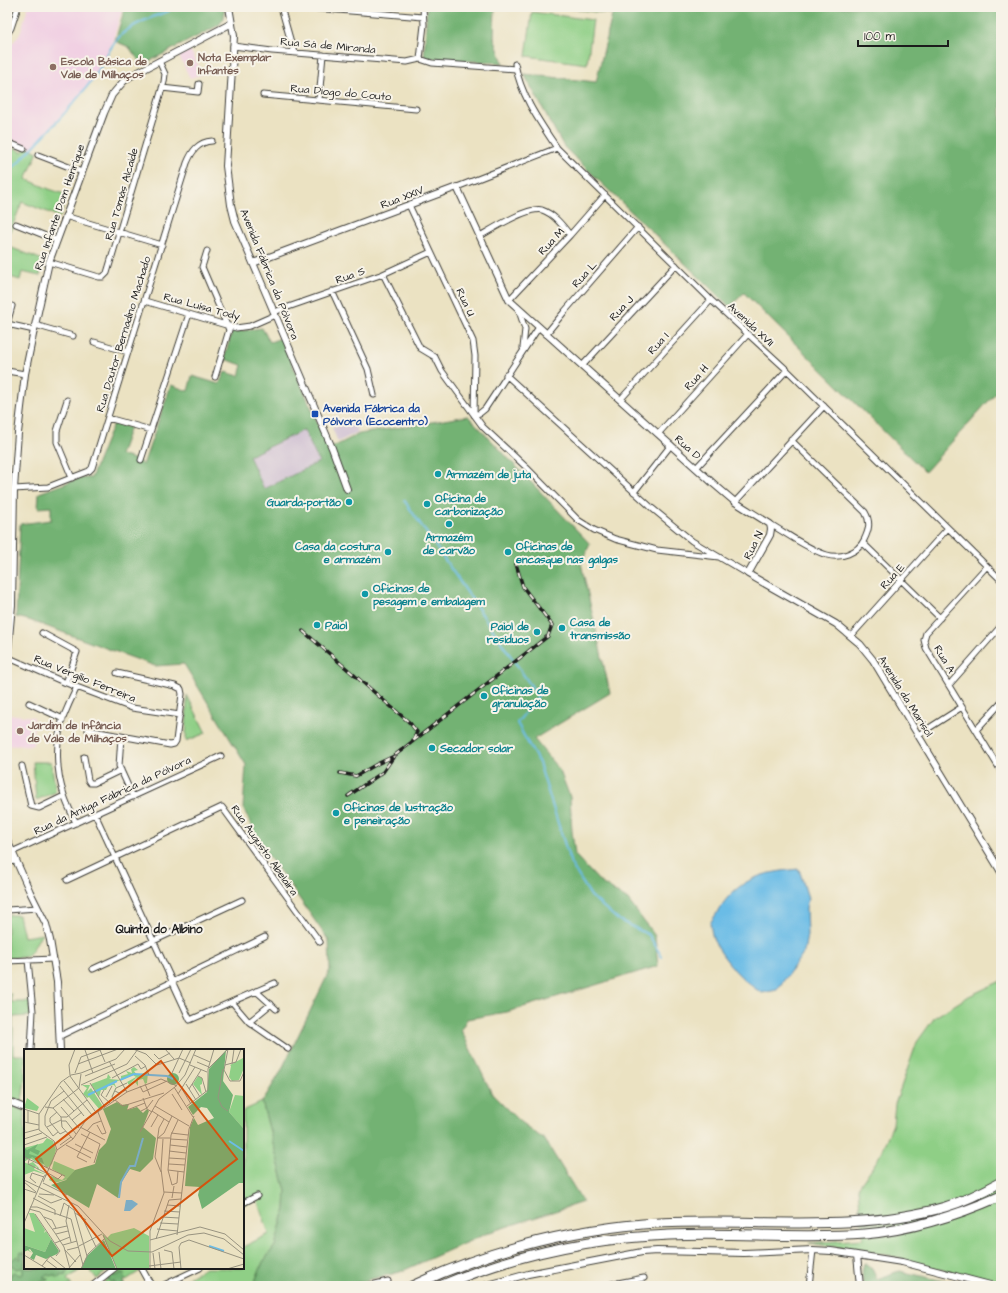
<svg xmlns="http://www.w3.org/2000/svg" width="1008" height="1293" font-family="'Architects Daughter',sans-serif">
<rect width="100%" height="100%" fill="#f7f3e8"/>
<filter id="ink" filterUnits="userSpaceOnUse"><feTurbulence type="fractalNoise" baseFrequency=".025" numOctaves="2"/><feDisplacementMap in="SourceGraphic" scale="8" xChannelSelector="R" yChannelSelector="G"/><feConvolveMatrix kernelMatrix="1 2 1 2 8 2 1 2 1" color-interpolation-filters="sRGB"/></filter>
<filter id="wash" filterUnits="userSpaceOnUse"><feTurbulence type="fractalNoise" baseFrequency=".012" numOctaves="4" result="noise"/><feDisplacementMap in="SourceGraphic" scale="16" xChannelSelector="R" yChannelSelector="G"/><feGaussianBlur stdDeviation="0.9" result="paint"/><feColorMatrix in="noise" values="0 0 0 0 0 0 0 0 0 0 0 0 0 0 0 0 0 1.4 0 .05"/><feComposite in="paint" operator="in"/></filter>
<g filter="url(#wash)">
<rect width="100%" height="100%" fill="#ebe2c2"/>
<path fill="#f1d0e3" d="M28,7H123L112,43L88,86L31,149L7,138V48L10,46L20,34Z
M190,50L203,74L190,78L179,56Z
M7,714L34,717L33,745L7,746Z"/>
<path fill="#cebed1" d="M353,420L358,432L338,442L332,428Z
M304,430L319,462L264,489L249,456Z"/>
<path fill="#8fcf86" stroke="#567651" d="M558,7H611L610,14Z
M532,12L593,20L587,64L526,56Z
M7,144L22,152L27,147L38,152L26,179L49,189L67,195L60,217L22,202L7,240Z
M7,246L43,260L40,276L22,272L20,280L7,276Z
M187,695L206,733L186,741Z
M33,762H51L56,792L36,800Z
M7,915H19L24,937L43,934C35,940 34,954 24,957C19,958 12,957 7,958Z
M1001,981V1286L888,1255L809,1243L863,1239L858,1188L878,1159L893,1124L895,1104L917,1042L935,1017L969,996Z
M7,994H11V1002H25L30,1000V1016L13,1017V1055H25V1079L22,1102L7,1096Z
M262,1102L286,1191L285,1209L275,1246L263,1262L253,1286H183L181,1282L205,1268H243V1247L269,1234L257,1199L243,1205V1111Z
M7,1104L25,1111V1268H83L67,1279L72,1286H7Z
M88,1268H104L107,1271L97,1279Z
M119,1268H138L140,1271L123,1282L125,1286H101L105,1283L110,1275Z"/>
<path fill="#73b273" stroke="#486748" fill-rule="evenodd" d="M125,7H224V18L219,25L142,65L129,47L115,41Z
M427,7H495L494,38L503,63L424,58Z
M614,7H1001V387L925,472L744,293L730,307L564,147L524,74L596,82Z
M262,328L270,342L281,338L329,449L359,434L468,416L590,544L581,563L610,693L534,739L560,771L570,797L572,831L575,855L600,882L628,900L655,936L658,966L507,1012L467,1019L461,1030L492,1094L519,1121L545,1140L583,1202L490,1232L400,1272L343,1286H253L263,1262L275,1246L285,1209L286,1191L262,1102L280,1073L330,970L329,941L285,878L259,844L243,807L246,765L184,664L155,666L29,620L16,617L20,524L51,520V507L38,508L39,493L80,478H91L113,424L130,427L120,455L137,460L143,465L171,385L188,391L192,376L219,384L225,372L239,376L242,365L224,359L232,332ZM304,430L319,462L264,489L249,456Z
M21,1252L25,1253V1268H68L69,1270L66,1275L63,1276L61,1275L59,1278L57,1277L54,1275L50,1276L47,1274L43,1277L47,1278L48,1280L35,1284L32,1286H7V1276L10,1277L11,1274L14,1272L20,1275L23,1274V1269L21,1268L16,1269L14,1267L12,1266L10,1262L17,1256L20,1259H21L20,1254Z
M864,1263L871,1267L877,1279L899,1271L966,1286H863L862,1272Z
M120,1273H123L125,1274L124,1277L126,1279L123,1283L124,1285L123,1286H114L115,1282L112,1283L107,1278L110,1275L113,1274L114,1276L119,1275Z"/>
<path fill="#6bbce6" stroke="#446c81" d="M799,869L808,898L806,908L807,935L804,952L777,990L762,993C742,981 725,961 714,941C712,936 711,929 710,923C717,914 722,903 730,895C751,874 771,872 799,869Z"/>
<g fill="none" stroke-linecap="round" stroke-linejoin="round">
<path stroke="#6bbce6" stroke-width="2" d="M177,8L181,7
M7,174C37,143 67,113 93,79C103,66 108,47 121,35C131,25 156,15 169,11
M404,500L538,696L517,723L539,763L571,864L591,896L617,919L649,935L662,957"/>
</g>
</g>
<g filter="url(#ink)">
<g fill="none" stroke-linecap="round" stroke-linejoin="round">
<g stroke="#3b3a35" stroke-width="7">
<path id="minor" d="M281,7L326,9L423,17
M281,7L292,46L295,52
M7,34L11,28L18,7
M233,46L272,51L407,62L420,59L432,63L516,69
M420,59L424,25L423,7
M515,64C521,96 539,121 557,148L711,300L787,370L1001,580
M162,88L198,92L199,84
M263,95L416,109
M319,99L323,55
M7,142L24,149
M38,155L82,172
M457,187L557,148
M409,205L473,341L475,356L474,415
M65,216L162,245
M16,224L56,240
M480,236C492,229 529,206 542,210C554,214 563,226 570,235
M207,251L202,267L229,330L215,377
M49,262L99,277H103L107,273L164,82L165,74L159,61
M383,274L420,348L435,357L442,371L483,427L527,468L578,520L594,530L615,539L657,550L719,557
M332,291L368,369L374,395
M509,300L570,235L605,195
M145,301L236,328L250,326L275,315
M12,306L7,324L34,330
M518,308L525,329L523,348
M274,312L383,274L431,252
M35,325L73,336
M546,334L565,311L638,227
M94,342L128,352
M582,366L676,265
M7,371L25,374
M506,375L653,509L692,541L748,574
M67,400L57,431V442L72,478
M620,400L711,300
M474,415L480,413L485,409L539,327
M108,418L151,430
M658,434L748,334
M141,460L189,314
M696,468L787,370
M14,489L48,487L89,471L92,468L187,163C192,151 198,142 212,141
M634,492L671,445
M735,502L824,406
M770,524C786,533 809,550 827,555C840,559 858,553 864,540C869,530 871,522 865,512L791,440
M863,543L940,618
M987,566L926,633L924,640L926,648L1001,771
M42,633L77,652L66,683
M851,636L948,528
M7,657L66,683L132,708L180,715
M949,685L1001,626
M29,703L63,719
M88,730L170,745L174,744L176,741L182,694L181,689L175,686L117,673
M976,730L1001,703
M918,735L962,707
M121,737L119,766L133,797
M84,757L88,780L90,783H94L121,770
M22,766L31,806L39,808L64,796
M95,814L190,1020L275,983
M76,823C72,814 67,805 64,795C56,771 55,742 63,718C67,708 72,697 77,687
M12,852L221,756
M7,862L16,861
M67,880L222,807L320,942
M7,910L38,908
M28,960L33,1011L31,1050
M7,961L54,959
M93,969L242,900
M256,991L276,1009
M232,1002L249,1022L288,1049
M249,1022L271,1004
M60,1036L265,937
M243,1203L257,1196
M92,1286L115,1268
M162,1286L200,1268
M367,1286L388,1281
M602,1286L644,1278
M809,1286L813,1250"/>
</g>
<g stroke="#3b3a35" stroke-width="8">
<path id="tertiary" d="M229,7L234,36L226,166L231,205L235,221L253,263L332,448L347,489
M253,263L457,187L509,300L715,485L735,502L770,524L771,529L770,535L748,574L836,624L860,644L873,660L918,735L1001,872
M7,660L12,605L14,489L18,433L25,374L34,330L49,262L104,113L112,95L123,82L129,77L232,23
M7,840L30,892L46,924L50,940L57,982L60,1050
M7,1101L25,1108
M857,1255L860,1286
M141,1268L151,1286
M484,1286L528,1274L642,1252L657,1251L744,1253L813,1250L831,1251L902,1262L994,1286"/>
</g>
<g stroke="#3b3a35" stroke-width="11">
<path id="motorway" d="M412,1286C485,1252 562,1231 643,1224C743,1216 847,1235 945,1207C965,1201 983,1192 1001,1182
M440,1286C513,1255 590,1238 669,1235C734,1232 800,1239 865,1234C912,1230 958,1215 1001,1196"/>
</g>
<use href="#minor" stroke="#fff" stroke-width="5"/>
<use href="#tertiary" stroke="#fff" stroke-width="6"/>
<use href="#motorway" stroke="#fff" stroke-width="9"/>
<g stroke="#1c1c1c" stroke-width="3.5">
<path id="rail" d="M303,631L410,723L417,732L413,740
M340,773L356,776L377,764L394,756L548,636L552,625L523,587L516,564
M348,796L383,772L394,756"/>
</g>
<use href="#rail" stroke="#f7f3e8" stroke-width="2" stroke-dasharray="6" stroke-linecap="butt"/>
</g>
</g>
<g fill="#8d6e63" stroke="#f7f3e8" stroke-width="1.5">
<circle cx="190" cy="63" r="4"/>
<circle cx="53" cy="67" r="4"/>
<circle cx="20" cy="731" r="4"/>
</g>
<rect fill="#1a4fb4" stroke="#f7f3e8" stroke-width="1.5" x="311" y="410" width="8" height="8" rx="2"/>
<g fill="#0f9aa8" stroke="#f7f3e8" stroke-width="1.5">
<circle cx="438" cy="474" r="4"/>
<circle cx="349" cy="502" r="4"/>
<circle cx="427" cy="504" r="4"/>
<circle cx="449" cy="524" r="4"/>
<circle cx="388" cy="552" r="4"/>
<circle cx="508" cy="552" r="4"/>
<circle cx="365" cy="594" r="4"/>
<circle cx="317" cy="625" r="4"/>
<circle cx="562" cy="628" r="4"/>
<circle cx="537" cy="632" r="4"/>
<circle cx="484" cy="696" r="4"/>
<circle cx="432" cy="748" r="4"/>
<circle cx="336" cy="813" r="4"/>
</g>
<g text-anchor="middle" stroke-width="4" stroke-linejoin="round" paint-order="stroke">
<g font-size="11" fill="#1c1c1c" stroke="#f7f3e8">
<text transform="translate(328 45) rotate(5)" y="4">Rua Sá de Miranda</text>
<text transform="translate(341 92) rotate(5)" y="4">Rua Diogo do Couto</text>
<text transform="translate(121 194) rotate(-74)" y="4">Rua Tomás Alcaide</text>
<text transform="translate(402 197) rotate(-21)" y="4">Rua XXIV</text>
<text transform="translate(59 207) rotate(-71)" y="4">Rua Infante Dom Henrique</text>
<text transform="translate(551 241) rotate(-47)" y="4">Rua M</text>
<text transform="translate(270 274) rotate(68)" y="4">Avenida Fábrica da Pólvora</text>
<text transform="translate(584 274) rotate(-49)" y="4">Rua L</text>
<text transform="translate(350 275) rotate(-19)" y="4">Rua S</text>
<text transform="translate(466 302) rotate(65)" y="4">Rua U</text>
<text transform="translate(202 306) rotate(15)" y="4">Rua Luísa Tody</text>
<text transform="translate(621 308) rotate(-47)" y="4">Rua J</text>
<text transform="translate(751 324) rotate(43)" y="4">Avenida XVII</text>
<text transform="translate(123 334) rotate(-73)" y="4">Rua Doutor Bernadino Machado</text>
<text transform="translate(658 343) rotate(-48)" y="4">Rua I</text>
<text transform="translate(696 377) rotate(-48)" y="4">Rua H</text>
<text transform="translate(688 447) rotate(42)" y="4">Rua D</text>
<text transform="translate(753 545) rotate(-63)" y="4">Rua N</text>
<text transform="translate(892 576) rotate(-48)" y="4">Rua E</text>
<text transform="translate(945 659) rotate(59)" y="4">Rua A</text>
<text transform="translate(85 678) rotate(22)" y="4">Rua Vergílio Ferreira</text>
<text transform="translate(906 696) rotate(58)" y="4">Avenida da Marisol</text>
<text transform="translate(112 795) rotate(-25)" y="4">Rua da Antiga Fábrica da Pólvora</text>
<text transform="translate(265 850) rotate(55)" y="4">Rua Augusto Abelaira</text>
</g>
<g font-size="11" font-weight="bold" fill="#785e54" stroke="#f7f3e8" text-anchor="start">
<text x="198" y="61">Nota Exemplar<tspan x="198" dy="13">Infantes</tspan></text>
<text x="61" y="65">Escola Básica de<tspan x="61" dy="13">Vale de Milhaços</tspan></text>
<text x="28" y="729">Jardim de Infância<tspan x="28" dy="13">de Vale de Milhaços</tspan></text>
</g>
<g font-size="11" font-weight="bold" fill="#164399" stroke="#f7f3e8" text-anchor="start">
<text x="323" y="412">Avenida Fábrica da<tspan x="323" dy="13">Pólvora (Ecocentro)</tspan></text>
</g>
<g font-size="11" font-weight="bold" fill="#0d838f" stroke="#f7f3e8" text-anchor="start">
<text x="446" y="478">Armazém de juta</text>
<text x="435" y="502">Oficina de<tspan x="435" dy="13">carbonização</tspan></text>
<text x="341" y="506" text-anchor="end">Guarda-portão</text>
<text x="449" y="541" text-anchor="middle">Armazém<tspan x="449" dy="13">de carvão</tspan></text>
<text x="380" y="550" text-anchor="end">Casa da costura<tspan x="380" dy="13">e armazém</tspan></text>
<text x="516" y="550">Oficinas de<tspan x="516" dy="13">encasque nas galgas</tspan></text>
<text x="373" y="592">Oficinas de<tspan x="373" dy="13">pesagem e embalagem</tspan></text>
<text x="570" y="626">Casa de<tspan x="570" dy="13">transmissão</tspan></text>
<text x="325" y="629">Paiol</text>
<text x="529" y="630" text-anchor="end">Paiol de<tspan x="529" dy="13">resíduos</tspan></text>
<text x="492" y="694">Oficinas de<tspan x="492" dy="13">granulação</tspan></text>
<text x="440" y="752">Secador solar</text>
<text x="344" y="811">Oficinas de lustração<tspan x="344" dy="13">e peneiração</tspan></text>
</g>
<g font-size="12" font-weight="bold" fill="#1c1c1c" stroke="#f7f3e8">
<text x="159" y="933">Quinta do Albino</text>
</g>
</g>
<g transform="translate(24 1049)">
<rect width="220" height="220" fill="#ebe2c2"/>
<path d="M219,9L220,19L215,31L208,32L205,28L207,17L206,16ZM110,18L114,21L110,22L113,26L124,23L123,34L121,35L119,30L114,31V37L111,33L113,28L105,36L103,33L112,28L109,26L97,31V27L104,25L102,22L108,24L107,20ZM84,25L87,29L85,30L97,31L90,33L92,38L85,52L92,39L90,36L84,37L82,41H77L75,48L67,35L83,29ZM174,27L178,29V35L176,36L178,46L169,35ZM58,36H66L63,43L67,39L78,56L76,61L65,48L63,49L59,45L63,39ZM211,46L220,47V80L205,63ZM3,49L15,58L13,62L0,59ZM23,89L29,92L32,101L28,115L23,119L19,115L18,117L6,109L0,113L4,115L9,113L15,119L14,121L12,117L10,120L23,126L10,122L0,126V99L19,94ZM30,112L51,121L44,130L31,134L25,131L27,127L38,131L41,128L28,120ZM5,164H10L21,181L20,184L22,182L27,190L21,203L0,196L8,204L0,199V179L11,183ZM110,179L125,187V220H93L78,184L83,189L87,185Z" fill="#8fcf86"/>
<path d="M202,1L199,32L209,46L205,63L220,80V134H215L178,160L174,146L176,138L161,137L166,78L170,69L174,76L190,69L183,59L177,58L169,66L164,58L183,43L185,20ZM143 30a6 6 0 1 1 12 0a6 6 0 1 1-12 0ZM93,53L97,56L105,55L103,61L113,58L119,64L123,60L125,62L119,78L132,89L129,110L116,123L106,120L98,132L94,149L73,135L65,159L27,136L42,131L51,121L71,115L75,101L82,94L87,80L79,60ZM14,95L11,100L16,102L14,106L6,102L5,105L18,109L20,115L8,108L6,110L0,108V99L3,101ZM27,190L35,202L33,205L22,210L12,206L10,211L6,209L9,204L6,200L0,203V196L21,203ZM80,191L92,220H57L63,207Z" fill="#73b273"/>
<path d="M102,151H108L114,155L106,162H100Z" fill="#6bbce6"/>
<path fill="none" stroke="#6bbce6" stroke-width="2" d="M96,31L110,25L143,27L149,30M64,46L93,32M205,92L220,102M95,149L97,133L106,117H111L119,89M185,197L200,202"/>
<path fill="none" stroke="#989380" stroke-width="1" d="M109,0L122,5L133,16L155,9L167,14M141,0L150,10M204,0L200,21L206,32H216L220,23M61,1L69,24M76,1L81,13M130,5L135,10L146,4M170,6L186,13M111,7L121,16L125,26M85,12L103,43M173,13L185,18M54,15L94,0M208,15L210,0M166,16L183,23M201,16L212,13L217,0M185,19L204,0M199,20L194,49L198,58L204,62M51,24L57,8L79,0M57,24L92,10L101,0M148,24L159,0M155,24L167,0M46,26L45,16L51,0M46,27L71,62M61,27L91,15M174,27L178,29L182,43M88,29L114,15L117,20L122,17M40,32L68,66M66,34L81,58M121,35L126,47M162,35L172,51M168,35L176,48M57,36L103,15L114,0M36,37L60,67M116,37L119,43L143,32M150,38L169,68M158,40L167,55M165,40L177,21M80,41L77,46L86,54M91,42L95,44L102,41M148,45L158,61M154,45L171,18M82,48L88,37M119,49L123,60L128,63M39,50L50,62M91,51L99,57L140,44M90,52L88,48L92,39L103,34M131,57L165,77M163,57L184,41V20L190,0M21,58L29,59L55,39L57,25M37,58L55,79M29,59L37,68L38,78L49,90M0,60L15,65M103,61L121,54M117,62L123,59L129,51M128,62L145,73M33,63L26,69V73L36,85L42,82M74,63L82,84M37,68H43L63,51M48,71L58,63M154,71L147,86L144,121L148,136L153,134L154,122M37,72H42L52,85M0,73L15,76M4,74V61M73,76L78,85L82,84M23,78L37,71M56,78L81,91M127,78L134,66M63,82L69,75L77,72M34,83L29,87L21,76V67L27,52L40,42M116,83L135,50L151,38L161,26L172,0M0,84L15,80M147,84L164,86M57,85L76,95L70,114M133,89H146M134,89L140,84L148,67M0,90L18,84M146,90L163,91M51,95L69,104M0,96L23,88M36,96L47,88M42,96L67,109M146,96L163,98M33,101L49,90L62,71L103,43L137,30L153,37M33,101L30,92L15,81V65L37,33L47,26L57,24M145,102L162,104M0,108L41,127M145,109L161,110M5,111L4,115L24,125M63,113L53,108L66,83M145,115L161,116M144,121L160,123M137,123L131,108L135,79L140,70M24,124L34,130L38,126M0,131L54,157L86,192L104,202L128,203L164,186L180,184L200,190L220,206M0,133L12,143M19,133L33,101M12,134L6,129L8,124L20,128M19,134L43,146M0,140L12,144M140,143L158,144M15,145L30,146M14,147L27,154L38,150M9,149L31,161V166M148,149L150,137M45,156L42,172L47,193M143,156L156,157M6,158H13L47,170L59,216M5,160L16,163L31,184L40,198L46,220M140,162L156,163M51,164L62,171M11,165L36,202L32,207M57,166L72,198M36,167L40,154L50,161L63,207M20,168L28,171L32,179M138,168L155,169M0,174L20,127L24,125M136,174L154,175M29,180L43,177M133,180L154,182M32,185L44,182M79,186L93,220M153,186L165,80L170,67M132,190L145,151L157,150M126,191L176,178L201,185L220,201M31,194L46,188M39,196L53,192M55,197L78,185M41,201L52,213M43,201L55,198M140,201L148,203L150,220M135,203L137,220M129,204L131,220M0,206L23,220M22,211L34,220M18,217L26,207L42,220M125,217L157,213M45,219L56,206M57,220L64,205L80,190M126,220V182L140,144L137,120L139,90M157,220L155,198L157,194L165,191L220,210M203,220L220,215"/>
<path fill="#d4530e" fill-opacity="0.15" stroke="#d4530e" stroke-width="2" d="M137,12L213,110L88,207L12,110Z"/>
<rect width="220" height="220" fill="none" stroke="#1c1c1c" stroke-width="2"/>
</g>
<rect width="1008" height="1293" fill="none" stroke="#f7f3e8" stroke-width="24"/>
<path d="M858 40v6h90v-6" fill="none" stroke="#1c1c1c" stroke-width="2"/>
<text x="864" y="40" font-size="12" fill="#1c1c1c" stroke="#f7f3e8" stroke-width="3" paint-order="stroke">100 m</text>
</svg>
